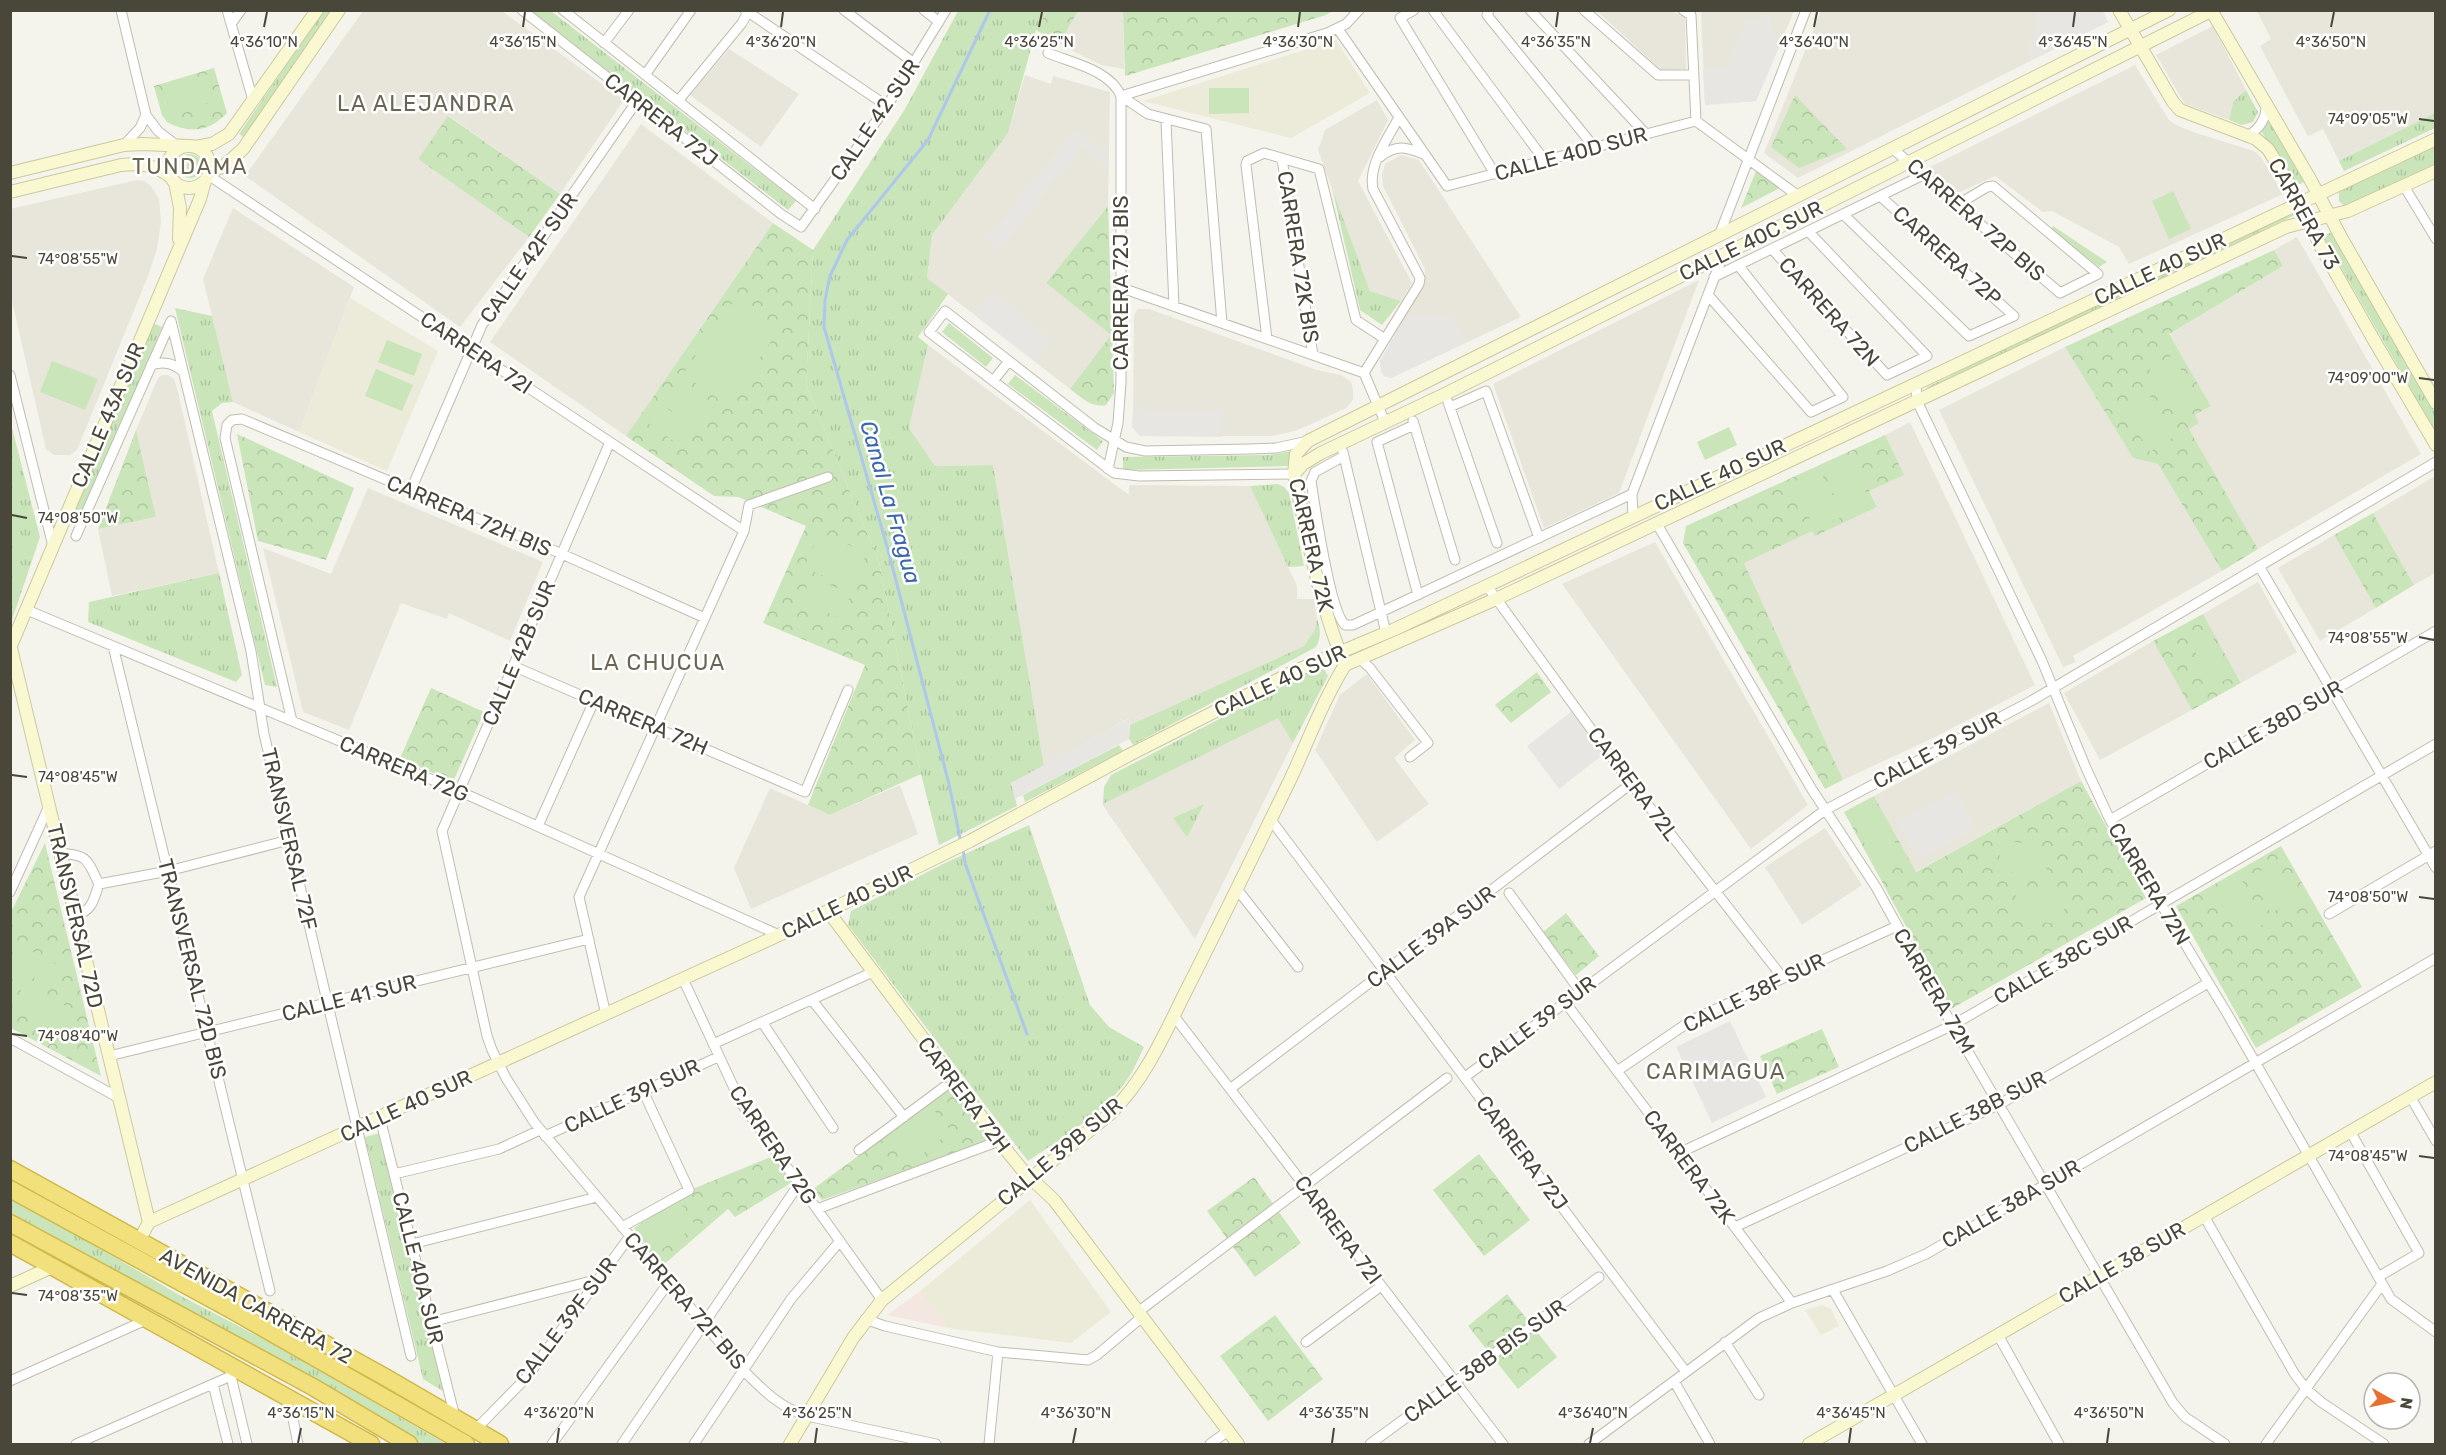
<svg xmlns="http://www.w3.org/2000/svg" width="2446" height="1455" font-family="Rubik,sans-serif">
<defs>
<pattern id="grass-tufts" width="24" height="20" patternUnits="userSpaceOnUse" patternTransform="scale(1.5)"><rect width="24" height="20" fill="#c9e5b9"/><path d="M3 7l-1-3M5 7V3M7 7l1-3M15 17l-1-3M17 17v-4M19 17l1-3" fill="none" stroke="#aec6a0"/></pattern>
<pattern id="forest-crowns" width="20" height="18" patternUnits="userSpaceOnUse" patternTransform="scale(1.5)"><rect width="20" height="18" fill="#c9e5b9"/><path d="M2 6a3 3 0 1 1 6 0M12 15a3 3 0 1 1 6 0" fill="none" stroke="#aec6a0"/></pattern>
</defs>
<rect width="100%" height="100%" fill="#f5f4ec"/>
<path fill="#e8e6db" d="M2102,10L2108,22L1798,178L1764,153L1821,11Z
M363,11H502L624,100L560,194L449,116L418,159L529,237L460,327L245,176Z
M1078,11H1123L1124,69L1101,65L1059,44Z
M1597,11H1672L1685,18L1686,69L1661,70Z
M1701,11H1794L1756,101L1705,105Z
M2257,11H2435V113L2339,161L2323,129L2308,136L2305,131L2260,46L2271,39Z
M2213,26L2246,90L2233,102L2229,120L2185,104L2156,55Z
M729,49L799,94L761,147L690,95Z
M2135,65L2169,120L2176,125L2196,133L2254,151L2261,157L2283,194L2129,264L2119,247L2052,211L2043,212L1995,176L1958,193L1926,169Z
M1025,75L1051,84L1053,76L1110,92L1108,206L1046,283L1111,335L1070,389L927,278L932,235L1008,133Z
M1377,100L1388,120L1358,181L1412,283L1401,301L1370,291L1318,150L1325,130Z
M641,124L773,223L626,436L490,342Z
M1401,155L1419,160L1521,317L1391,378L1384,376L1381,371L1380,361L1425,281V269L1383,186L1382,175L1385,164Z
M137,180L144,181L151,186L159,199L161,222L157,249L148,276L77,450L70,455H54L46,449L11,297L10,209Z
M233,208L354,287L299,432L233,402L203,279Z
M2297,237L2421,454L2258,549L2189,429L2194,416L2211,406L2169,334L2283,266L2274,250Z
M1699,280L1619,493L1544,528L1493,384Z
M1138,309H1149L1317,370L1341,375L1351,382L1353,389V400L1346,408L1316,422L1295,431L1271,436H1140L1133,427L1134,315Z
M928,345L1129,495V485L1250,486L1297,586V599H1314L1317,618L1315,630L1310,640L1304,646L1284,655L1130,725L1129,718L1044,766L993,465L935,466L909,428Z
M2065,347L2133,458L2158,464L2222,571L2073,656L2076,662L2063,667L1939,410Z
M162,375H168L174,379L178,392L219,573L112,596L98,529L156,517L136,430L158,378Z
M1910,422L2035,685L1933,738L1843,780L1743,563L1813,530L1814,535L1877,507L1869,491L1903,475L1885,435Z
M2435,476V573L2414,585L2373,513Z
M368,488L543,562L510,641L449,613L447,619L401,603L349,730L303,712L263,548L331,574Z
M2334,535L2376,608L2320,641L2278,568Z
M1655,542L1808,805L1751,849L1562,584Z
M2258,582L2297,652L2241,683L2203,614Z
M2153,641L2192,710L2100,760L2064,693Z
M1367,674L1415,740L1394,758L1429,804L1377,842L1315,750L1340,695Z
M2049,703L2081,781L1915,872L1874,796Z
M1278,717L1293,743L1195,939L1102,804Z
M900,785L918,834L751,909L734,868L770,788L830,815Z
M1825,828L1862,885L1802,925L1765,867Z"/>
<path fill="#ecead8" d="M1336,40L1370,93L1291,138L1143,101Z
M350,298L438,351L387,471L299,432Z
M1030,1200L1111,1312L1071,1343L948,1328L919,1292Z
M1822,1305L1831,1309L1839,1326L1821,1335L1805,1310Z"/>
<path fill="#f4e7e1" d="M919,1292L948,1328L887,1315Z"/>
<path fill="url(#grass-tufts)" d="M323,11H333L245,138L239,134Z
M531,11H551L796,201L788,210Z
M958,11H1047L1036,30L1008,133L932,235L927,278L948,294L918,337L928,345L909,428L935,466L993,465L1044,766L1011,783L1017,806L939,845L921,774L879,562L806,385L813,250L905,109Z
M2246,90L2258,112L2253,122L2242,125L2229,120L2233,102Z
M2435,113V128L2344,171L2339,161Z
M2269,118L2306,181L2296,186L2261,131Z
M2435,144V166L2346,207L2339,201V192Z
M178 166a12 12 0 1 1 24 0a12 12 0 1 1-24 0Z
M1332,188L1370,291L1401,301L1382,325L1360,310Z
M2293,211L2295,215L1928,390L1927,387L1950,376L1963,365Z
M2053,226L2107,262L2099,267L2051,229Z
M2332,232L2435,412V431L2323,236Z
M175,308L212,316L233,402L222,403L212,411L277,687L265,685Z
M152,323L162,327L77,527L67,522Z
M949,323L993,358L986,367L942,332Z
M1015,375L1103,441L1097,450L1008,384Z
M10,420L40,537L11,623L10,620Z
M1292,451L1288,466L1123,470V457L1269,455Z
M1278,484L1284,487L1289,493L1304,566L1288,567L1250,486Z
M219,573L242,675L236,682L88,622L89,602Z
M1317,618C1320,629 1322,636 1316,647L1133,745L1129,739L1130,725L1304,646L1315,630Z
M1322,666L1328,676L1293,743L1278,718L1103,804L1104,787L1111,775Z
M1119,745L1123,751L1025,802L1023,795Z
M1204,804L1187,837L1173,818Z
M1029,825L1090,1005L1109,1027L1144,1047C1139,1057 1134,1070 1127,1080C1104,1112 1061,1139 1028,1161L848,925L851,911L945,863Z
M380,1133L443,1391L423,1379L365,1137Z
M10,1196L181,1296L271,1343L446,1444H419L340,1396L11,1216Z"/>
<path fill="url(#forest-crowns)" d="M1047,11H1078L1059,44L1036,30Z
M1123,11V10L1332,11L1326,15L1125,76Z
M214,68L227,113C209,132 189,134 167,122L162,115L154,86Z
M1795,95L1847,149L1799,168L1771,147Z
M448,116L560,194L529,237L418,159Z
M1756,171L1782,187L1741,208Z
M1108,206L1114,393L1106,405C1091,408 1081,397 1070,389L1111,335L1046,283Z
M773,223L813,250L806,385L879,562L921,774L830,815L808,805L865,665L763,623L806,526L738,497L714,496L626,436Z
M2274,250L2283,266L2169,334L2211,406L2195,415L2199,423L2189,429L2258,549L2222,571L2158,464L2133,458L2065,347Z
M136,430L156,517L98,529Z
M237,434L354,488L326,560L258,541Z
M1885,435L1904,475L1869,491L1877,507L1815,536L1812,531L1744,563L1843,780L1825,789L1683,543L1686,526Z
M2373,513L2414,585L2376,608L2334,535Z
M2203,614L2241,683L2192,710L2153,641Z
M1537,672L1551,692L1511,723L1495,705Z
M431,688L484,712L453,782L400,758Z
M2081,781L2146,898L1951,1009L1844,812L1874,796L1916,872Z
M45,843L101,1076L11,1028L10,914Z
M2281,846L2362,987L2256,1048L2176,906Z
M1566,913L1599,956L1576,975L1543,932Z
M1822,1029L1839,1067L1777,1094L1760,1056Z
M951,1088L991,1140L822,1200L813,1189Z
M1479,1154L1530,1220L1484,1256L1433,1190Z
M773,1156L791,1183L735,1217L728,1209L661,1267L634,1228L695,1188Z
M1254,1177L1301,1243L1255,1277L1207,1211Z
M1507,1294L1557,1357L1518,1389L1468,1326Z
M1275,1315L1323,1379L1268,1421L1220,1356Z"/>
<path fill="#c9e5b9" d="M209,74L215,101L170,112L163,86Z
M1209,88H1249V113L1209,114Z
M2173,191L2191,229L2169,239L2152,201Z
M733,302L777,333L727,405L683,374Z
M387,340L422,354L414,376L378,362Z
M2172,355L2201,401L2178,416L2149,369Z
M52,361L98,379L85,410L40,392Z
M376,369L413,385L402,411L365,396Z
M679,379L715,405L701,424L665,399Z
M2150,396L2175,436L2150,452L2124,412Z
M662,405L698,430L685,449L649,424Z
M1729,427L1737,445L1705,460L1697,442Z
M1849,456L1871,503L1844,516L1822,468Z
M1820,470L1842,517L1815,530L1793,482Z
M820,532L867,553L851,589L804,567Z
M811,577L851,594L841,618L801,602Z
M2211,634L2234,675L2215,686L2192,646Z
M1876,806L1902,856L1878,869L1852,819Z
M2003,840L2050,848L2045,878L1997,870Z
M2275,863L2295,899L2271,913L2251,876Z
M2241,879L2266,923L2240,937L2216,894Z
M2017,889L2066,897L2062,925L2012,917Z
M19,945L62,967L52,987L11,967Z
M24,984L66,1006L56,1026L14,1004Z
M932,1108L951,1131L913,1162L894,1139Z
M681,1203L696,1226L655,1254L639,1230Z"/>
<path fill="#e7e6e3" d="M2034,11H2102L2108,22L2032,60L2027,50L2039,22Z
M1768,14L1779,47L1756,101L1705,105L1703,69L1726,68L1745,23Z
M1076,129L1109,154L1108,169L1081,147L999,249L986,239Z
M993,293L1051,339L1034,361L975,315Z
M1450,314L1465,343L1391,378L1384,376L1381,371L1380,361L1406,317Z
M1133,410L1221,411V437L1140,436L1132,427Z
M1572,711L1604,754L1559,789L1527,746Z
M1130,718L1129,739L1015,799L1011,783Z
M1955,791L1975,828L1918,859L1898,822Z
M1730,1021L1766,1097L1712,1123L1676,1047Z"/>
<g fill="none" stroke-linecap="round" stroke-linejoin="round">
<path stroke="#afc7eb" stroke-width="3" d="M961,843L949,784L888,550L824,327L825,300L830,276L847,240L928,140L990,10
M963,849L965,863L1027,1034"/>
<g stroke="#c0bdaf" stroke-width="11">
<path id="street" d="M121,10L146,115L158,131L176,145
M227,10L253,100
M522,10L781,214L801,227L887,106L946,10
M563,10L815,209
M745,10L887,106
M844,10L914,63
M924,10L939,22
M1414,10L1400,18L1495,174
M1433,10L1545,161
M1489,10L1487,15L1595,148
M1530,10L1646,134
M1584,10L1658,75H1694
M1683,10L1691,15L1696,121
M231,24L241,10
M1338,29L1447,186L1696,121
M604,43L629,10
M1048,53C1072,63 1110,70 1121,96V382L1118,423L1108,469
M645,75L691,10
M1121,96L1148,114L1206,129L1222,323
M1121,96L1327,33L1346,24L1359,10
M678,101L742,23L749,10
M1166,121L1174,306
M1696,121L1797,195
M2248,136C2260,128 2267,118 2266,104
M124,145L140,128L146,115
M1892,148L2060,293L2098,274L1993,186L1987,187L1957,205
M1380,157C1396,144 1406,147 1424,154
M1282,159L1313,355
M208,175L744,531
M2404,186L2436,239
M1843,214L1969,336L2014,316L1880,196
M1720,233L1806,10
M1772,249L1887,375L1927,356L1808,231
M1714,277L1923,175
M1122,288L1364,373
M1708,295L1811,412L1843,397L1738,265
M171,321L251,651L264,734L411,1356
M1267,339L1246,165L1247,161L1264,153L1319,169L1356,320L1385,339
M151,365C164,361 172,363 183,371
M1364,373L1419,284L1420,278L1373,189C1368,164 1388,139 1399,117
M1364,373L1385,422
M10,375L53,546
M993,381L1009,361
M1916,384L1917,401L2042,661L2086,768L2110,820L2228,1015L2391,1299L2436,1332
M1448,402L1497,543
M1450,407L1486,391L1539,538
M1413,421L1455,560
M1414,425L1377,442L1418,595
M610,442L442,831L487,1036L492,1050L506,1078L534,1122L743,1370C763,1390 779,1407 807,1416L936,1444
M1343,452L1386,633
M1344,456L1315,472L1311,481C1315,507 1330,611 1345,625H1353L1381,612L1632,494
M1294,474L1139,476L1114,473L929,332L945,311L1095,428L1126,447L1145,451L1249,449L1276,448L1308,441
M410,492L482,325L637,101
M1633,517L1632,494L1723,255
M1657,524L1811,788L1876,887L1939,1002L2173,1403L2185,1417L2225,1444
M76,536L171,321
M2259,566L2436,868
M1487,586L1623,773L1783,978
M27,610L459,791L779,935
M113,646L270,1291
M1360,659L1370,668L1428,743L1410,757
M513,666L805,792L848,690
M292,721L225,438L227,425L232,420L242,419L562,554L705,618
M1271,820L1686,1372
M2110,820L2436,631
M538,826L594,701
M60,853C89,855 87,860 99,884L168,871L289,840
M1237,889L1298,967
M10,892L49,806
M1509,893L1580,991
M2329,914L2436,851
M75,916C93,910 93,901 99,884
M683,979L741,1103L882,1300
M812,1000L904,1117
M1565,1002L1792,1303
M606,1015L579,897L744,531L749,505L828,477
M1174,1016L1503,1444
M762,1022L833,1128
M10,1038L119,1098
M713,1044L873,972
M109,1056L589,939
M1617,1071L1692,1020L1897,926
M1465,1077L1825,810L2031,701L2436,462
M1230,1089L1632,783
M2410,1096L2436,1141
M380,1118L455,1417
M2350,1131L2419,1253L2378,1277
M545,1136L718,1057
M859,1150L944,1087
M1679,1153L1953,1025L2436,744
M394,1174L499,1149L540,1130
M817,1209L999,1141
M2204,1216L2294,1373L2306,1389L2321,1402L2384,1444
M622,1227L689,1190L643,1091
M1735,1227L2000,1104L2208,983
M412,1244L597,1197
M1833,1290L1922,1444
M1138,1312L1447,1078
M865,1319L885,1326L998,1352L1088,1360L1097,1355L1142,1317
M431,1322L599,1279
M1998,1335L2059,1444
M1306,1342L1381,1286
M1725,1342L1759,1395
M230,1372L247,1444
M10,1381L146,1320
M1674,1381L1710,1444
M213,1384L228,1444
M289,1399L298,1444
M475,1430L527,1377L630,1236
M76,1444L231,1376
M552,1444L669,1282
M622,1444L799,1184
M694,1444L791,1299L840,1241
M989,1444L998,1352
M1210,1444L1228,1431
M1370,1444L1599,1277
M1589,1444L1759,1318L1792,1303L1887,1271L1926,1254L2436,958
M2266,1444L2382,1284"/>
</g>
<g stroke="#cdc99e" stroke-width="14">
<path id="secondary" d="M2119,10L2173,102L2180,110L2256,139L2268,149L2293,190L2321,247L2375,342L2436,445
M2211,10L2310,179L2342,239L2436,403
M168 167a21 21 0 1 1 42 0a21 21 0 1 1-42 0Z
M195,147L212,144L229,134L317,10
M210,172L224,166L243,149L339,10
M10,173L124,145L142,144L188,146
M175,182L180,208L179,239
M10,192L121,165C141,163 155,165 171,177
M1294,474L1303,464L1321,453L1445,394L2213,10
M10,644L149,1222
M10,648L200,199L205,181
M1345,665C1319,604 1308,539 1294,474L1296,454L1308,441L2169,10
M1345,665L1496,599L2286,227L2348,211L2436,171
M828,911L1007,1151L1024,1172L1054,1200L1238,1444
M139,1241L149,1222L779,935L970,841L1131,754L1293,672L1393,630L2436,139
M10,1286L52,1267
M790,1444L853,1338L882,1300L1111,1113C1146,1078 1165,1033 1187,989C1222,920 1256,850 1290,780C1308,742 1322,702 1345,665
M1809,1444L2436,1082"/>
</g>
<g stroke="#d0b94a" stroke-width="19">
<path id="highway" d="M10,1169L385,1377L500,1444
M10,1189L235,1312L466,1444
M10,1223L313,1387L409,1444
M10,1243L371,1444"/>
</g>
<use href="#street" stroke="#fff" stroke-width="9"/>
<use href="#secondary" stroke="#faf8d1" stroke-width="12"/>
<use href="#highway" stroke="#f1e07b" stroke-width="16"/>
</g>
<path fill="none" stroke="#49463a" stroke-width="2" d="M264,27L267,12M523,27L525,12M781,27L783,12M1039,27L1042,12M1298,27L1300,12M1556,27L1558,12M1814,27L1817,12M2073,27L2075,12M2331,27L2334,12M2419,119L2434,121M12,256L27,258M2419,378L2434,380M12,515L27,518M2419,637L2434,640M12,775L27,777M2419,897L2434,899M12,1034L27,1036M2419,1156L2434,1158M12,1293L27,1295M298,1443L301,1428M557,1443L559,1428M815,1443L817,1428M1073,1443L1076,1428M1332,1443L1334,1428M1590,1443L1593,1428M1849,1443L1851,1428M2107,1443L2109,1428"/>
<g text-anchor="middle" stroke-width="5" stroke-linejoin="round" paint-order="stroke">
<g font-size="21" fill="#49463a" stroke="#fff">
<text transform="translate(661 120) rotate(38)" y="7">CARRERA 72J</text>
<text transform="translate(875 120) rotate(-56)" y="7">CALLE 42 SUR</text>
<text transform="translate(1571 154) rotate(-15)" y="7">CALLE 40D SUR</text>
<text transform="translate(2304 214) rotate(61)" y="7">CARRERA 73</text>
<text transform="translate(1976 220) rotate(41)" y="7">CARRERA 72P BIS</text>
<text transform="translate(1751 241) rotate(-26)" y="7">CALLE 40C SUR</text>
<text transform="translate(1947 256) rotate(42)" y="7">CARRERA 72P</text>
<text transform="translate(1298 257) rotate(81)" y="7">CARRERA 72K BIS</text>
<text transform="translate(529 258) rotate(-55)" y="7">CALLE 42F SUR</text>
<text transform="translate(2160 269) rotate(-25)" y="7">CALLE 40 SUR</text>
<text transform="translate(1121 283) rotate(-90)" y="7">CARRERA 72J BIS</text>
<text transform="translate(1829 312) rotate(48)" y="7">CARRERA 72N</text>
<text transform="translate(476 353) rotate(34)" y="7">CARRERA 72I</text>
<text transform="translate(108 415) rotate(-67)" y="7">CALLE 43A SUR</text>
<text transform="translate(1720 475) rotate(-25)" y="7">CALLE 40 SUR</text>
<text transform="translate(469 516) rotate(23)" y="7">CARRERA 72H BIS</text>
<text transform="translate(1311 545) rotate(77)" y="7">CARRERA 72K</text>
<text transform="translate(519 653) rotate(-67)" y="7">CALLE 42B SUR</text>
<text transform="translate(1280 681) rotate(-25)" y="7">CALLE 40 SUR</text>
<text transform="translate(643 722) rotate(23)" y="7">CARRERA 72H</text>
<text transform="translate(2273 725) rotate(-30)" y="7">CALLE 38D SUR</text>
<text transform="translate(1937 750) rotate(-28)" y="7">CALLE 39 SUR</text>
<text transform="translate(404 769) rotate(23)" y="7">CARRERA 72G</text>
<text transform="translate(1633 784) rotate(53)" y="7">CARRERA 72L</text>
<text transform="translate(289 839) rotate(77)" y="7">TRANSVERSAL 72F</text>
<text transform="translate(2149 884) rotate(59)" y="7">CARRERA 72N</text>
<text transform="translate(847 902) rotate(-26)" y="7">CALLE 40 SUR</text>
<text transform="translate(75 916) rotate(77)" y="7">TRANSVERSAL 72D</text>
<text transform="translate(1431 937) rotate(-37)" y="7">CALLE 39A SUR</text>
<text transform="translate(2063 960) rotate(-30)" y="7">CALLE 38C SUR</text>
<text transform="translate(192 969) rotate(76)" y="7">TRANSVERSAL 72D BIS</text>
<text transform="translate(1934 991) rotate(60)" y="7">CARRERA 72M</text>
<text transform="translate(1754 993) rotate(-26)" y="7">CALLE 38F SUR</text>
<text transform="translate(349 998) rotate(-14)" y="7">CALLE 41 SUR</text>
<text transform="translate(1537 1023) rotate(-37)" y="7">CALLE 39 SUR</text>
<text transform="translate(964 1095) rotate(53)" y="7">CARRERA 72H</text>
<text transform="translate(632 1096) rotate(-25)" y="7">CALLE 39I SUR</text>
<text transform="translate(406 1106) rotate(-25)" y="7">CALLE 40 SUR</text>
<text transform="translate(1975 1112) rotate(-27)" y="7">CALLE 38B SUR</text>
<text transform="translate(773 1145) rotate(56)" y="7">CARRERA 72G</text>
<text transform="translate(1060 1152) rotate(-40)" y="7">CALLE 39B SUR</text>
<text transform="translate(1522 1153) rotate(53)" y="7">CARRERA 72J</text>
<text transform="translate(1689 1167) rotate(53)" y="7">CARRERA 72K</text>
<text transform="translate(2011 1204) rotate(-30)" y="7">CALLE 38A SUR</text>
<text transform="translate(1338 1230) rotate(53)" y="7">CARRERA 72I</text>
<text transform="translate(2122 1263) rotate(-30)" y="7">CALLE 38 SUR</text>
<text transform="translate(418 1268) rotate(76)" y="7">CALLE 40A SUR</text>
<text transform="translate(685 1301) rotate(49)" y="7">CARRERA 72F BIS</text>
<text transform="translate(256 1306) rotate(29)" y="7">AVENIDA CARRERA 72</text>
<text transform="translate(566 1321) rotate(-53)" y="7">CALLE 39F SUR</text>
<text transform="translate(1485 1361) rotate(-36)" y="7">CALLE 38B BIS SUR</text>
</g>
<g font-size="22" letter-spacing="1.5" fill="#6b6552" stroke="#fff">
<text x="426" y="111">LA ALEJANDRA</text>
<text x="190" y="174">TUNDAMA</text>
<text x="658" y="670">LA CHUCUA</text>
<text x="1716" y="1079">CARIMAGUA</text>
</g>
<g font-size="22" font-style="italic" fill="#3c67ac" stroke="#fff">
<text transform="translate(891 502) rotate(74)" y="8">Canal La Fragua</text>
</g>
</g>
<g font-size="15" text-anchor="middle" fill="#49463a" stroke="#fff" stroke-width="5" stroke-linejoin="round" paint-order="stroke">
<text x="264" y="47">4°36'10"N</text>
<text x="523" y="47">4°36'15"N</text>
<text x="781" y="47">4°36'20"N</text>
<text x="1039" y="47">4°36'25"N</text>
<text x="1298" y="47">4°36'30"N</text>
<text x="1556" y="47">4°36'35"N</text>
<text x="1814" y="47">4°36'40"N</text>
<text x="2073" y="47">4°36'45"N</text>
<text x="2331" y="47">4°36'50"N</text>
<text x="2368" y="124">74°09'05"W</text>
<text x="78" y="264">74°08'55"W</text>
<text x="2368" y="383">74°09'00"W</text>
<text x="78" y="523">74°08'50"W</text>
<text x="2368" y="643">74°08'55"W</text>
<text x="78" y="782">74°08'45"W</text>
<text x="2368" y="902">74°08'50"W</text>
<text x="78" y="1041">74°08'40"W</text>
<text x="2368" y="1161">74°08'45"W</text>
<text x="78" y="1301">74°08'35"W</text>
<text x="301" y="1418">4°36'15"N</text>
<text x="559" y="1418">4°36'20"N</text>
<text x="817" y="1418">4°36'25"N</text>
<text x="1076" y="1418">4°36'30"N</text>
<text x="1334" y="1418">4°36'35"N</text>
<text x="1593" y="1418">4°36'40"N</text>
<text x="1851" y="1418">4°36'45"N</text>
<text x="2109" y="1418">4°36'50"N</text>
</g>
<rect width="2446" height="1455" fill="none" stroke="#49463a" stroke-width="24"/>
<g transform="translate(2392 1401) rotate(99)"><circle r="28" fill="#ffffff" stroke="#b6b5b0" stroke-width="1.5"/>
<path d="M0-4.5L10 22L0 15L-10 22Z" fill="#e76f31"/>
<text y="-9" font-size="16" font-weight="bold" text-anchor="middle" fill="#49463a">N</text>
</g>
</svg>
